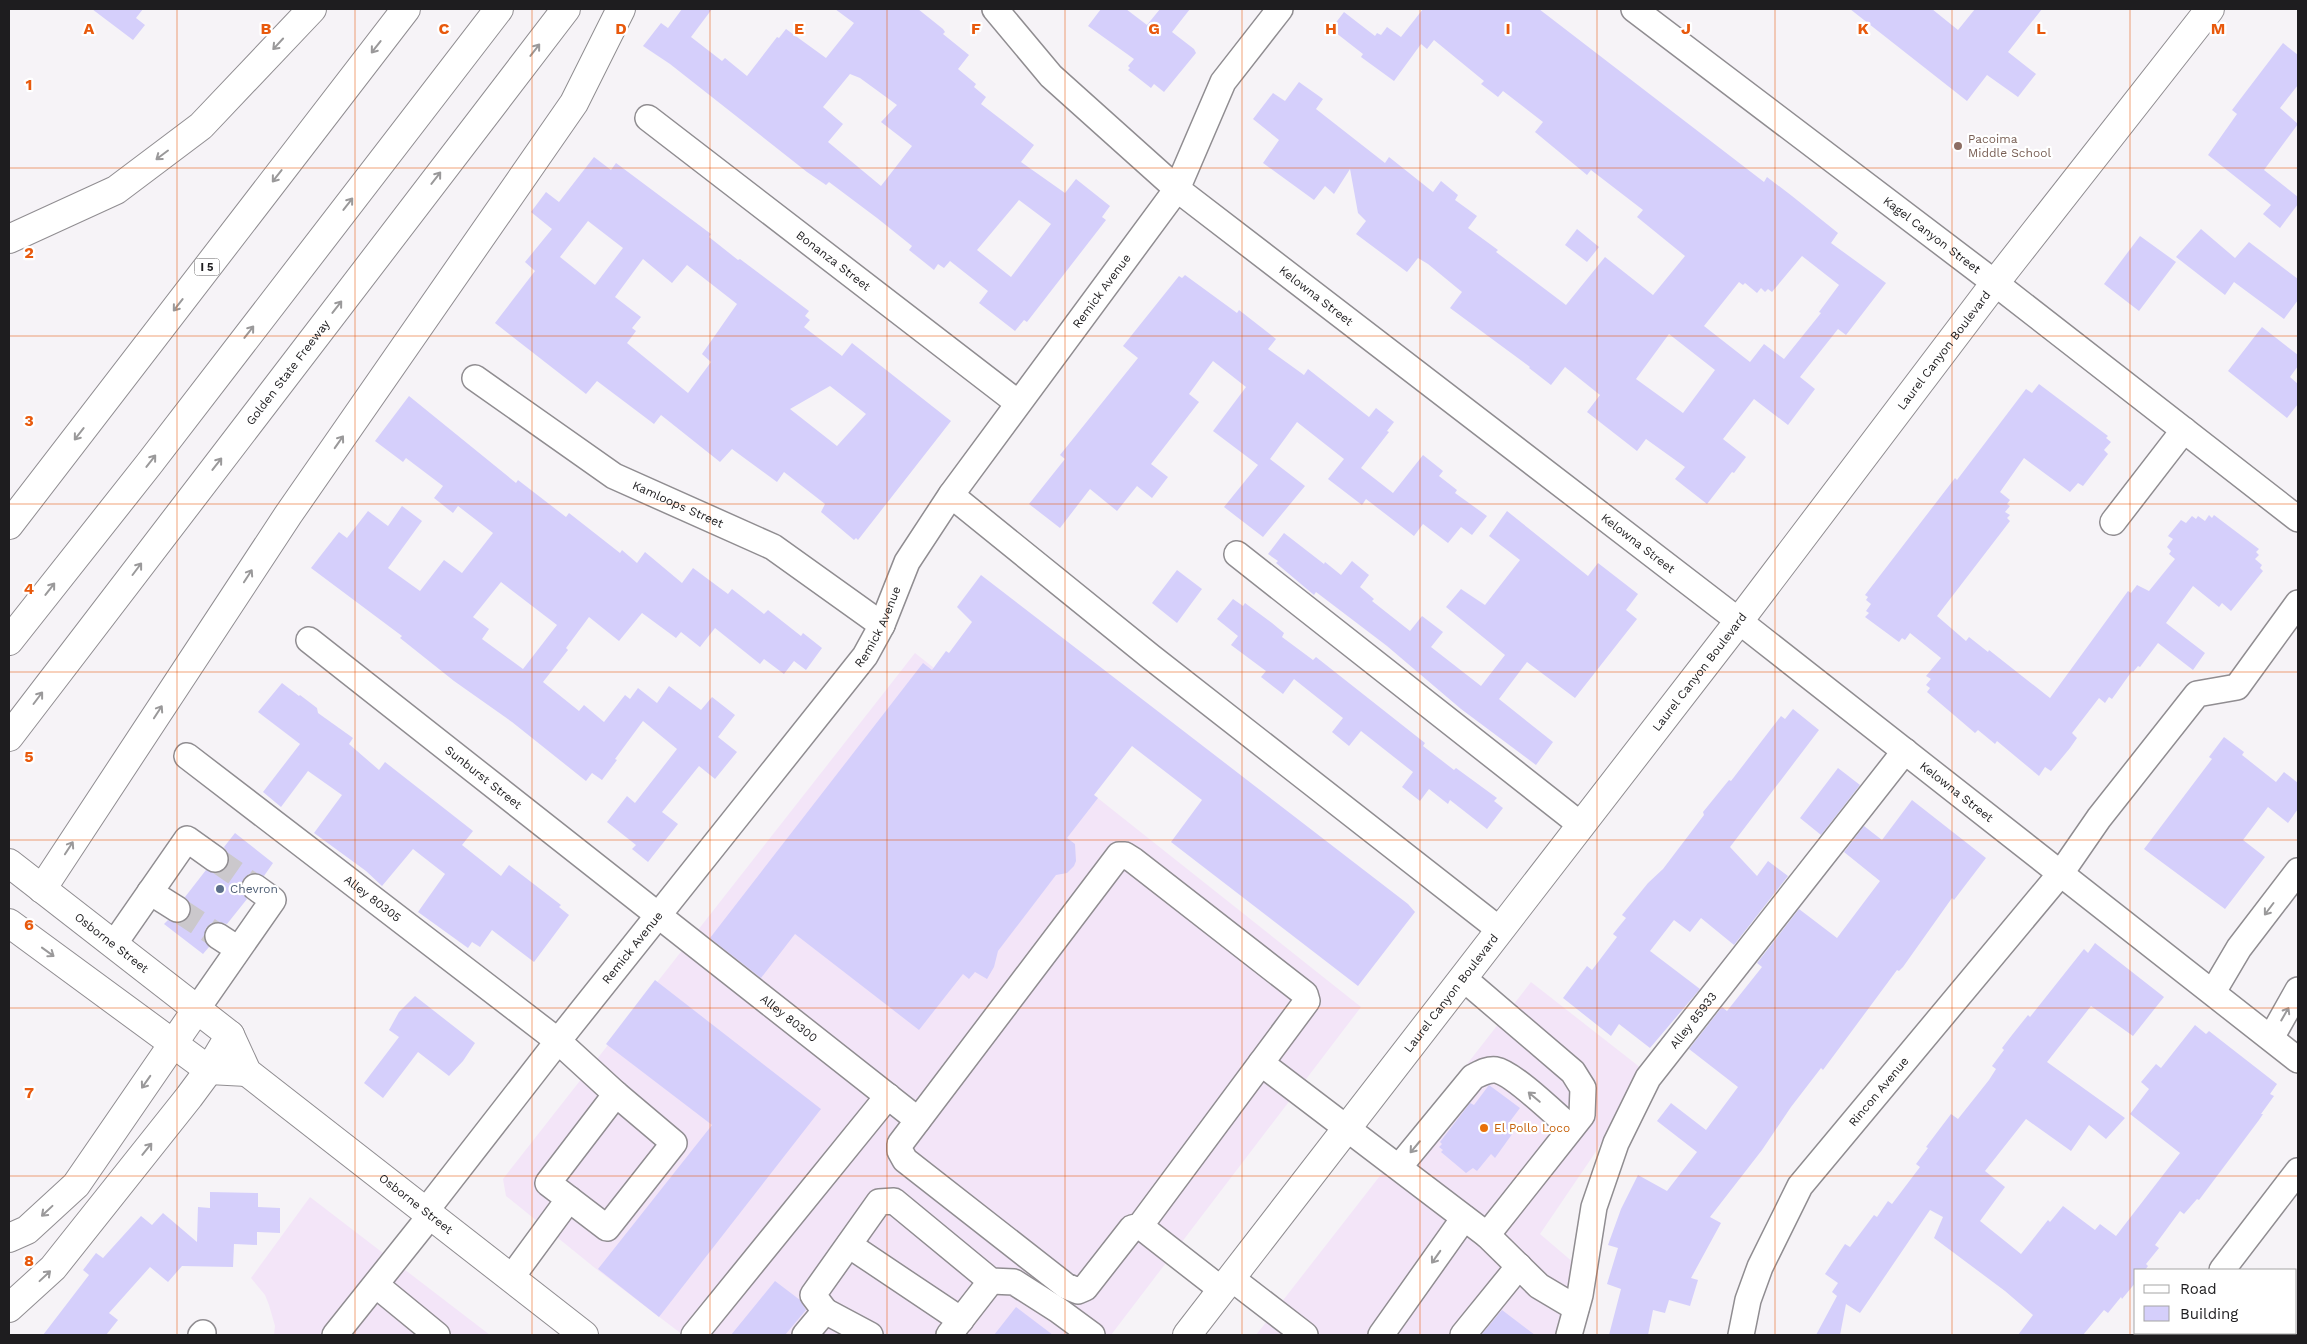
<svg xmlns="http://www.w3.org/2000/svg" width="2307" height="1344" font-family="'Work Sans',sans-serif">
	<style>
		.commercial { fill: #f3e5f8 }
		.building { fill: #d5cffb; fill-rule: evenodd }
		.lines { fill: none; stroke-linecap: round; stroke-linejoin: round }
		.minor-tunnel { stroke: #cbc8cc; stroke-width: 25; stroke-dasharray: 25 12; stroke-linecap: butt }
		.minor-casing { stroke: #908d91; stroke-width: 28 }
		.major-casing { stroke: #908d91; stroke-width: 30 }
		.highway-casing { stroke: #908d91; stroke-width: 30 }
		.minor { stroke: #fff; stroke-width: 25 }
		.major { stroke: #fff; stroke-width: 28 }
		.highway { stroke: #fff; stroke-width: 28 }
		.oneway { stroke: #9a999a }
		.grid { fill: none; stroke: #e8590c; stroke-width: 1; stroke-opacity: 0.55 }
		.education-dot { fill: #8d6e63; stroke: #fff; stroke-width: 2 }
		.service-dot { fill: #5c6f8a; stroke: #fff; stroke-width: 2 }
		.food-dot { fill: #e8710a; stroke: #fff; stroke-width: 2 }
		.labels { text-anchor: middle; stroke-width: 4.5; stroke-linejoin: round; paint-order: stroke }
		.shield { fill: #fff; stroke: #626162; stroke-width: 1 }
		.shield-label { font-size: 11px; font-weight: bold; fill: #1e1d1f }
		.education-label { font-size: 12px; fill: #785e54; stroke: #fff; text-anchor: start }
		.street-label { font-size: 12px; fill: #1e1d1f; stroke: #fff }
		.service-label { font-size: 12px; fill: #4e5e75; stroke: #fff; text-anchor: start }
		.food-label { font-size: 12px; fill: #c56008; stroke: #fff; text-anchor: start }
		.grid-label { font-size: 16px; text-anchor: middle; font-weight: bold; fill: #e8590c; stroke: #fff; stroke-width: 4.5; stroke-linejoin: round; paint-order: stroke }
	</style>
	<rect width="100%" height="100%" fill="#f6f3f7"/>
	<path class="commercial" d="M915,653L1361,1007L1111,1335H683L595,1268L506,1196L503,1179Z
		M1531,982L1641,1068L1597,1150L1540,1234L1574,1263L1560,1335H1256Z
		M310,1197L490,1335H274L275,1326L269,1305L265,1295L251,1278Z"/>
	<path class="building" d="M92,9H143L136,18L145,25L133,40Z
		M682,9H712L691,37L722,61L725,58L747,76L777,37L779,38L786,29L826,58L854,23L835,9H918L943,29L945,32L943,34L969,55L958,69L976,84L974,87L986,97L981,104L1034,145L1021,162L1065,193L1076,179L1110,206L1102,217L1106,220L1027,322L1024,320L1015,331L979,303L988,291L950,261L944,268L938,264L934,270L909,250L912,246L877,218L829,182L826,185L807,172L670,64L643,46L661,23L668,28ZM850,74L860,78L897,105L881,122L912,146L881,186L828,142L843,124L823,107ZM1019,200L1051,224L1011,277L977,250Z
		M1101,9H1126L1147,25L1160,9H1190L1172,32L1194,49L1196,53L1164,92L1154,84L1151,88L1128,70L1130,68L1128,66L1134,59L1088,26Z
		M1423,9H1539L1764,182L1767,177L1792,196L1838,233L1831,243L1886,283L1846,335L1838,329L1800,377L1815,389L1788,425L1754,399L1723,439L1746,457L1734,473L1732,472L1707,504L1675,479L1685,467L1646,439L1637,451L1587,412L1600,395L1565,367L1551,385L1529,368L1530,367L1450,308L1462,292L1428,264L1418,258L1407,272L1356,234L1366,221L1358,213L1350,169L1334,194L1325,186L1314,200L1263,163L1279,140L1253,119L1273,93L1285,101L1299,82L1323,99L1316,109L1385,163L1389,157L1433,192L1441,181L1458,195L1455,200L1477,216L1468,228L1498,250L1496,252L1566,305L1605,257L1653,295L1685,256L1637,217L1643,210L1591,170L1587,175L1535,132L1543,122L1503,91L1498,97L1481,84L1484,81L1434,40L1427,49L1421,44L1394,81L1361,57L1363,54L1331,29L1344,12L1375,36L1377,33L1381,35L1387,27L1401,37ZM1802,256L1839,285L1819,312L1821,313L1784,359L1764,344L1750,362L1704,326L1739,282L1743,285L1745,283L1757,293L1761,288L1765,292L1768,289L1772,292ZM1669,334L1715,370L1683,413L1636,379Z
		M1850,9H1932L1958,30L1975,9H2042L2008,52L2036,74L2018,97L1987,75L1967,101Z
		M2283,43L2298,55V85L2280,108L2298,124L2264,170L2298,197V204L2280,228L2263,214L2271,205L2208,155L2237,114L2232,110Z
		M594,157L611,170L616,163L711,234L709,237L738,260L740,259L809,311L805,316L810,320L804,327L842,356L852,343L951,421L858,540L856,538L854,540L821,512L825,504L784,472L777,482L732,449L720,462L661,415L654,424L597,381L586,394L495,323L535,271L525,262L552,229L531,212L546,192L559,202ZM588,221L623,248L595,285L560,257ZM643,259L672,283L687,265L737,304L702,354L711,362L688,393L627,343L636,331L632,328L641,317L615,297ZM830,386L866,414L837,446L790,409Z
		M1577,229L1599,247L1587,262L1565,245Z
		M2201,229L2235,258L2249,242L2298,279V300L2284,319L2234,282L2225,295L2176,257Z
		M2140,236L2176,262L2139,311L2104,284Z
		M1185,275L1237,313L1239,310L1276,339L1268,349L1304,375L1308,369L1369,417L1376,408L1394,422L1387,431L1389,432L1361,468L1393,493L1423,455L1443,471L1439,476L1457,490L1455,493L1487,516L1472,535L1461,527L1448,543L1423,524L1414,536L1366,499L1362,505L1328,479L1344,459L1297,422L1270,459L1305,486L1263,537L1224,507L1258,465L1213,431L1246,387L1213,361L1189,394L1199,402L1151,464L1168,477L1152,498L1137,486L1117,511L1090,489L1060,528L1029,504L1065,459L1060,455L1138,358L1123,346L1179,276L1182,278Z
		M2262,327L2298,355V366L2290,377L2298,384V404L2287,418L2228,371Z
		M2039,384L2108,436L2106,438L2111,442L2104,450L2108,454L2083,486L2078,483L2070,492L2024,458L2000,492L2010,500L2007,504L2010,506L2005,512L2010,515L2007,518L2010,521L1937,616L1966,641L1969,637L1988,652L1989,650L2050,698L2128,591L2131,593L2137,585L2149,591L2175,559L2169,554L2171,551L2167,547L2173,539L2168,536L2181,520L2186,523L2192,516L2196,519L2198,516L2205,521L2209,515L2212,518L2214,515L2259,549L2256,552L2259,555L2255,559L2262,565L2260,568L2263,571L2231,611L2222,603L2219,607L2193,586L2166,623L2205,653L2193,670L2158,643L2140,667L2138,666L2133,672L2132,671L2112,699L2109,697L2105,703L2099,698L2072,733L2077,738L2070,748L2051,771L2045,767L2039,776L1997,741L1995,744L1978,730L1975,733L1927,692L1930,688L1926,685L1931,679L1926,676L1941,658L1910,633L1905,640L1902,638L1899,642L1865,617L1869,613L1866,611L1871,604L1866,600L1868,597L1865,595L1955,478L1957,480L2026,389L2032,393Z
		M409,396L516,483L518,480L566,517L569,513L620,553L622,550L637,563L645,552L682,583L693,568L728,594L732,589L764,614L768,610L801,636L803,633L822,648L806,670L794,661L784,674L764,659L760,664L715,628L700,647L681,632L676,638L642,613L619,641L589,617L566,648L568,650L543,682L579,711L584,705L604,722L625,695L630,699L638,688L657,703L669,686L701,710L712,697L735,715L718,737L737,752L715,779L699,766L662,812L678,824L648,862L632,849L636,845L607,822L627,796L635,803L677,749L643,721L615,759L617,760L602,780L592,773L586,781L512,722L454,681L400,638L402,636L311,568L339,532L347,538L368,511L388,526L402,506L422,521L388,568L420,591L444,560L462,573L493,533L458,506L453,513L434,498L443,486L406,458L403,462L375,441ZM501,582L557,625L523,669L482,639L489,629L473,617Z
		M1507,511L1588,576L1598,563L1638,594L1626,610L1637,619L1575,698L1527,662L1499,699L1553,742L1536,765L1461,709L1387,646L1316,592L1314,595L1276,563L1278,561L1268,554L1284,533L1324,564L1325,562L1341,575L1352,561L1369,575L1360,587L1374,599L1372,601L1410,631L1422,616L1443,632L1431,647L1481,686L1505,655L1446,607L1461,589L1485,605L1520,560L1489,536Z
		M1177,570L1202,589L1177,623L1152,603Z
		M981,575L1408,904L1415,912L1358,986L1171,842L1202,800L1132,746L1094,795L1098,798L1067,838L1075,844L1076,861L1074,866L1067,873L1056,875L998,951L994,967L987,979L975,972L969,979L963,974L919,1030L795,934L761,978L710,938L923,663L932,670L946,651L949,653L972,622L957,607Z
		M1233,599L1243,606L1245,603L1272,623L1284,633L1282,637L1313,660L1316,657L1425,743L1423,746L1454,770L1456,768L1497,798L1494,801L1503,808L1487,829L1450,800L1448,804L1429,789L1420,801L1402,787L1413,772L1361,731L1349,746L1332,732L1343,718L1294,679L1283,694L1261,677L1266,671L1231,645L1238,636L1217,619Z
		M282,683L299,696L300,695L317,708L318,713L353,738L349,744L379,770L385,762L473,831L462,845L501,876L509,865L561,905L559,907L569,915L534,962L492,930L480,947L472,942L468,948L418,912L445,874L413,849L382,886L366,871L314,833L342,795L308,771L281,807L263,792L300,744L258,712Z
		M1793,709L1819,730L1730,847L1757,876L1768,861L1788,876L1734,945L1701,918L1690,932L1674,920L1650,951L1700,989L1650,1048L1619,1024L1611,1036L1563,998L1587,966L1592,970L1617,937L1613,934L1626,918L1622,915L1648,883L1663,869L1704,815L1703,812L1729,780L1731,781L1781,716L1785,719Z
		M2224,737L2244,752L2242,755L2276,782L2284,772L2298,783V809L2288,823L2268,807L2243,840L2265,857L2225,909L2144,849L2212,759L2209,757Z
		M1838,768L1860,785L1821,835L1800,818Z
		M1912,800L1986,858L1954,900L1952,898L1903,967L1899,971L1897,970L1823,1070L1821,1068L1791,1107L1762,1150L1710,1217L1721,1223L1691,1278L1698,1280L1690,1306L1669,1300L1665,1313L1653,1310L1648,1335H1609L1621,1289L1607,1284L1618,1248L1608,1245L1621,1209L1638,1175L1667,1191L1697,1152L1657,1121L1671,1103L1706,1130L1738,1087L1689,1049L1722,1007L1727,1011L1762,967L1757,963L1799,909L1837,938L1880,881L1844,852L1864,826L1882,840Z
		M235,833L273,863L264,876L256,873L249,874L244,878L241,886L242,893L247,899L227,924L218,922L211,923L206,928L204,936L209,947L203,954L164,924L168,920L177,923L183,922L189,917L191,909L190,903L185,897L206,870L214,873L220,872L226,868L229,860L228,853L224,847Z
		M2095,943L2164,997L2133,1036L2091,1006L2047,1062L2125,1118L2106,1139L2089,1125L2071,1151L2026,1119L1985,1171L2005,1187L1980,1221L2021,1254L2048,1220L2050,1222L2063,1206L2095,1230L2100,1224L2116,1236L2180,1153L2130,1114L2149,1089L2141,1082L2156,1064L2161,1068L2195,1025L2206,1034L2209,1031L2277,1084L2270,1094L2274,1096L2261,1114H2263L2259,1120L2199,1200L2197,1199L2184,1214L2180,1211L2155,1245L2159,1248L2146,1264L2148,1266L2145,1270H2136V1282L2122,1299L2121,1297L2108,1313L2104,1310L2083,1335H2018L2033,1315L2005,1291L1934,1238L1943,1217L1930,1210L1860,1313L1846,1304L1840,1335H1816L1837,1296L1832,1292L1838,1283L1825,1274L1845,1244L1850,1247L1874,1215L1877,1217L1888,1201L1892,1204L1920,1167L1916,1164L1928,1148L1926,1147L1951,1114L1958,1119L1989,1080L1996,1069L1992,1066L2004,1050L2002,1048L2012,1035L2028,1015L2030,1017L2084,949L2088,953Z
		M655,980L821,1109L659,1317L598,1269L712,1125L606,1044Z
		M415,996L475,1043L463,1061L449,1076L418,1052L383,1098L364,1083L399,1037L389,1030L399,1012Z
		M1489,1085L1520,1108L1508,1124L1515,1130L1495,1158L1491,1154L1477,1171L1473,1168L1466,1173L1441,1152L1443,1150L1439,1147L1442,1144L1440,1142L1470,1103L1474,1105Z
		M210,1192L258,1193V1207L280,1208V1233L257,1232V1245L234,1244L233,1267L182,1266L168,1282L150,1267L109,1313L118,1320L106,1335H43L89,1275L83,1270L96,1253L103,1258L141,1216L152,1225L163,1213L197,1242L198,1207L210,1208Z
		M775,1281L800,1300L806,1310L785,1335H731Z
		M1016,1307L1053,1335H994Z
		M1502,1310L1535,1335H1481Z"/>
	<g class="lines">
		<path class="minor-tunnel" d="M215,859L255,887
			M177,909L218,936"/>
		<g class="minor-casing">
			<g id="minor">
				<path id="s1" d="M995,9L1051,76L1177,189L1739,621L2298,1060"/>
				<path id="s2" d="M1634,9L1995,283L2298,519"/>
				<path id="s3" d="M648,118L1018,403"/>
				<path id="s4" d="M475,378L614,476L773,547L882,625"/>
				<path d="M951,495L1151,657L1500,930"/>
				<path d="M2113,522L2184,430"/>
				<path d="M1237,554L1581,825"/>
				<path id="s5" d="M309,640L918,1120"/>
				<path id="s6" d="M187,756L558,1041L616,1094L548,1183L569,1199L511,1278"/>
				<path d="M150,892L177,909"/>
				<path d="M218,936L238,949"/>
				<path d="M114,944L187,839L215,859"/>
				<path d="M2213,992L2239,948L2298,871"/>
				<path d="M197,1009L273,900L255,887"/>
				<path d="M2271,1038L2298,990"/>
				<path d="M1261,1063L1487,1235L1582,1115L1583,1088L1573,1072L1463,978"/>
				<path d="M1399,1167L1473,1077C1481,1073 1487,1069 1496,1070C1513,1073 1556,1115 1571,1128"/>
				<path d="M569,1199L607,1228L674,1143L616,1094"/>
				<path id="s7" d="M425,1212L558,1041L865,656L882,625L907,562L951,495L1177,189L1223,82L1280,9"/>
				<path d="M1140,1226L1307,1001L1305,994L1133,860L1125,855H1119L900,1144V1151L905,1160L1066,1286L1078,1291L1085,1288L1132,1228L1140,1226L1222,1290"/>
				<path d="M1487,1235L1539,1286L1576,1308"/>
				<path d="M849,1245L961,1320"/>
				<path d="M2222,1270L2298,1171"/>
				<path d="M1231,1278L1305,1335"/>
				<path d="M376,1285L437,1335"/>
				<path d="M825,1311L870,1335"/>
				<path d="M201,1335L203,1333"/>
				<path d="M335,1335L430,1216"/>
				<path d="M694,1335L888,1096"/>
				<path d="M805,1335L825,1311L813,1295L879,1202L894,1201L991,1281L1014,1282L1058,1310L1092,1335"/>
				<path d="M949,1335L991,1281"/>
				<path d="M1381,1335L1464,1218"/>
				<path d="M1463,1335L1519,1266"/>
				<path id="s8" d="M1569,1335L1580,1295L1594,1207L1616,1143L1648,1078L1905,751"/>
				<path id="s9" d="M1741,1335L1748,1300L1760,1267L1800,1186L2061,873L2099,818L2197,694L2237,687L2298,603"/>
				<path d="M2171,1335L2173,1333"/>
			</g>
		</g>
		<g class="major-casing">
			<g id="major">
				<path id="s10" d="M9,863L230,1035L247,1072L584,1335"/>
				<path d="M9,923L209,1070L247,1072"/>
				<path id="s11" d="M1187,1335L1739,621L1995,283L2210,9"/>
			</g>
		</g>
		<g class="highway-casing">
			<g id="highway">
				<path d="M9,239L116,190L201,126L312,9"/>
				<path d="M9,525L406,9"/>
				<path d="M9,641L149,464L499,9"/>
				<path id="s12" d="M9,737L566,9"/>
				<path d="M42,889L288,515L574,103L621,9"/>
				<path d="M9,1238L27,1230L76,1185L197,1009"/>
				<path d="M9,1308L53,1268L189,1097L209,1070L230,1035"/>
			</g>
		</g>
		<use href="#minor" class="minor"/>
		<use href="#major" class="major"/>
		<use href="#highway" class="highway"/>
	</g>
	<defs><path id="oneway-shaft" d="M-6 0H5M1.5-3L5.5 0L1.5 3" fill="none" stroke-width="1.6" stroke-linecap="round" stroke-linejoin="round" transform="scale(1.25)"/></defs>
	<g class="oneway">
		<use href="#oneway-shaft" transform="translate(278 44) rotate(133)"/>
		<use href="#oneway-shaft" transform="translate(376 47) rotate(128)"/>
		<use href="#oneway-shaft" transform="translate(535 50) rotate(-52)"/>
		<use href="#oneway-shaft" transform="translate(162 155) rotate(143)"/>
		<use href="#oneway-shaft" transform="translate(277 176) rotate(128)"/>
		<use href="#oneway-shaft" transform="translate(436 178) rotate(-52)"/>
		<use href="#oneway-shaft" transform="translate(348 204) rotate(-52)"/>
		<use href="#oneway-shaft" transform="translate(178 305) rotate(128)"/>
		<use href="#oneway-shaft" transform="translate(337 307) rotate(-52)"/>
		<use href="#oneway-shaft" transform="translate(249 332) rotate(-52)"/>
		<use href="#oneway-shaft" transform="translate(79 434) rotate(128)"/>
		<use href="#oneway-shaft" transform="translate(339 442) rotate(-55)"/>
		<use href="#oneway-shaft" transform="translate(151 461) rotate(-52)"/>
		<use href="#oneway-shaft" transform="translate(217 464) rotate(-52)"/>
		<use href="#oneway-shaft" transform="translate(137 569) rotate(-53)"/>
		<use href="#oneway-shaft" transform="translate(248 576) rotate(-57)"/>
		<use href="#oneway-shaft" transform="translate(50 589) rotate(-52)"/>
		<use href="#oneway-shaft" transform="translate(38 698) rotate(-53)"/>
		<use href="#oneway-shaft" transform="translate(158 712) rotate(-57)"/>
		<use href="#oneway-shaft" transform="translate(69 848) rotate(-57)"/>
		<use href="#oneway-shaft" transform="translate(2269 909) rotate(127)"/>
		<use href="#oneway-shaft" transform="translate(48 952) rotate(36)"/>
		<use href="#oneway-shaft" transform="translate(2285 1014) rotate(-60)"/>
		<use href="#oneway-shaft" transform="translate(146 1082) rotate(125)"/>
		<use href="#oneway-shaft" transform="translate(1534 1097) rotate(-140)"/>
		<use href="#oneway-shaft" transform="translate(1415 1147) rotate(130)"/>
		<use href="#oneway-shaft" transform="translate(147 1149) rotate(-51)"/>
		<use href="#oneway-shaft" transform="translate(47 1211) rotate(137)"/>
		<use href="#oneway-shaft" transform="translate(1436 1257) rotate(125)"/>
		<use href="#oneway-shaft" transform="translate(45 1276) rotate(-43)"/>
	</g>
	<path class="grid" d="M177,9V1335M355,9V1335M532,9V1335M710,9V1335M887,9V1335M1065,9V1335M1242,9V1335M1420,9V1335M1597,9V1335M1775,9V1335M1952,9V1335M2130,9V1335M9,168H2298M9,336H2298M9,504H2298M9,672H2298M9,840H2298M9,1008H2298M9,1176H2298"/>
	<circle class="education-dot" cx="1958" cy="146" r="5"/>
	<circle class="service-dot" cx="220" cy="889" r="5"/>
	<circle class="food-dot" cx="1484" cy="1128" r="5"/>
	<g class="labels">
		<rect class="shield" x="194.5" y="258.5" width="25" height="17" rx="4"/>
		<g class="shield-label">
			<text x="207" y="271">I 5</text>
		</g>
		<g class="education-label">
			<text x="1968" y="143">Pacoima<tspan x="1968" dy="14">Middle School</tspan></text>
		</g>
		<g class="street-label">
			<text dy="4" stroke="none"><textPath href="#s2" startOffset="374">Kagel Canyon Street</textPath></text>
			<text dy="4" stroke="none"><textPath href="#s3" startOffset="234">Bonanza Street</textPath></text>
			<text dy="4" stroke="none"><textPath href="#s7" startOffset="1146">Remick Avenue</textPath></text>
			<text dy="4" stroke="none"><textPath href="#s1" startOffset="432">Kelowna Street</textPath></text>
			<text dy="4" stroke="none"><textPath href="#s11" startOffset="1242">Laurel Canyon Boulevard</textPath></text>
			<text dy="4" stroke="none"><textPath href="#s12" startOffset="459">Golden State Freeway</textPath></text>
			<text dy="4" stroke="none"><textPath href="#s4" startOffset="240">Kamloops Street</textPath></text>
			<text dy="4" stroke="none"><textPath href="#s1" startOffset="838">Kelowna Street</textPath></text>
			<text dy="4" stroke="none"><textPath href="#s7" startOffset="741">Remick Avenue</textPath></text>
			<text dy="4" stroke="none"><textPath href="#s11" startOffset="838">Laurel Canyon Boulevard</textPath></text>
			<text dy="4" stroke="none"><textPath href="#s5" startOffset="222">Sunburst Street</textPath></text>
			<text dy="4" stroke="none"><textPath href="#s1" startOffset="1242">Kelowna Street</textPath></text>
			<text dy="4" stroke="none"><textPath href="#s6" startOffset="234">Alley 80305</textPath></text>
			<text dy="4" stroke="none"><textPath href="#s10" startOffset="130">Osborne Street</textPath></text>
			<text dy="4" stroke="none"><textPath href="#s7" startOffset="336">Remick Avenue</textPath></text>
			<text dy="4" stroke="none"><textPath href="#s11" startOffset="432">Laurel Canyon Boulevard</textPath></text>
			<text dy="4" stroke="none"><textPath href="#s5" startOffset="611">Alley 80300</textPath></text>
			<text dy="4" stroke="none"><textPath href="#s8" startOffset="344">Alley 85933</textPath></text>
			<text dy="4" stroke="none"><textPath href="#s9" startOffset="284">Rincon Avenue</textPath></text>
			<text dy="4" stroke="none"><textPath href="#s10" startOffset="535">Osborne Street</textPath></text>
		</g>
		<g class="service-label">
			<text x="230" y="893">Chevron</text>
		</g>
		<g class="food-label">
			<text x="1494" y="1132">El Pollo Loco</text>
		</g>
	</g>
	<g class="grid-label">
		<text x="89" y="34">A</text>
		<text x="266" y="34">B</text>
		<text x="444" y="34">C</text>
		<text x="621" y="34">D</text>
		<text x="799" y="34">E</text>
		<text x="976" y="34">F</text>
		<text x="1154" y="34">G</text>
		<text x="1331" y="34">H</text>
		<text x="1508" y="34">I</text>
		<text x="1686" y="34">J</text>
		<text x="1863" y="34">K</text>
		<text x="2041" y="34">L</text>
		<text x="2218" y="34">M</text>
		<text x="29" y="90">1</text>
		<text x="29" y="258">2</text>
		<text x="29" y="426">3</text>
		<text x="29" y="594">4</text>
		<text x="29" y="762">5</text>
		<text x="29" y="930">6</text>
		<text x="29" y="1098">7</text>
		<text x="29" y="1266">8</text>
	</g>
	<rect width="2307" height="1344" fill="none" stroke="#1e1d1f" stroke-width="20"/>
	<rect x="2134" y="1269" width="162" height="65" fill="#ffffff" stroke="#a5a5a5"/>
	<rect x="2144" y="1285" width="25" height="8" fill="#ffffff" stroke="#a5a5a5"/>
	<text x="2180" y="1294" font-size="15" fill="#1e1d1f">Road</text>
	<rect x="2144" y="1306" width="25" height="15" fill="#d5cffb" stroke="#a5a5a5"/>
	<text x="2180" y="1319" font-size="15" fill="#1e1d1f">Building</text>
</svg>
